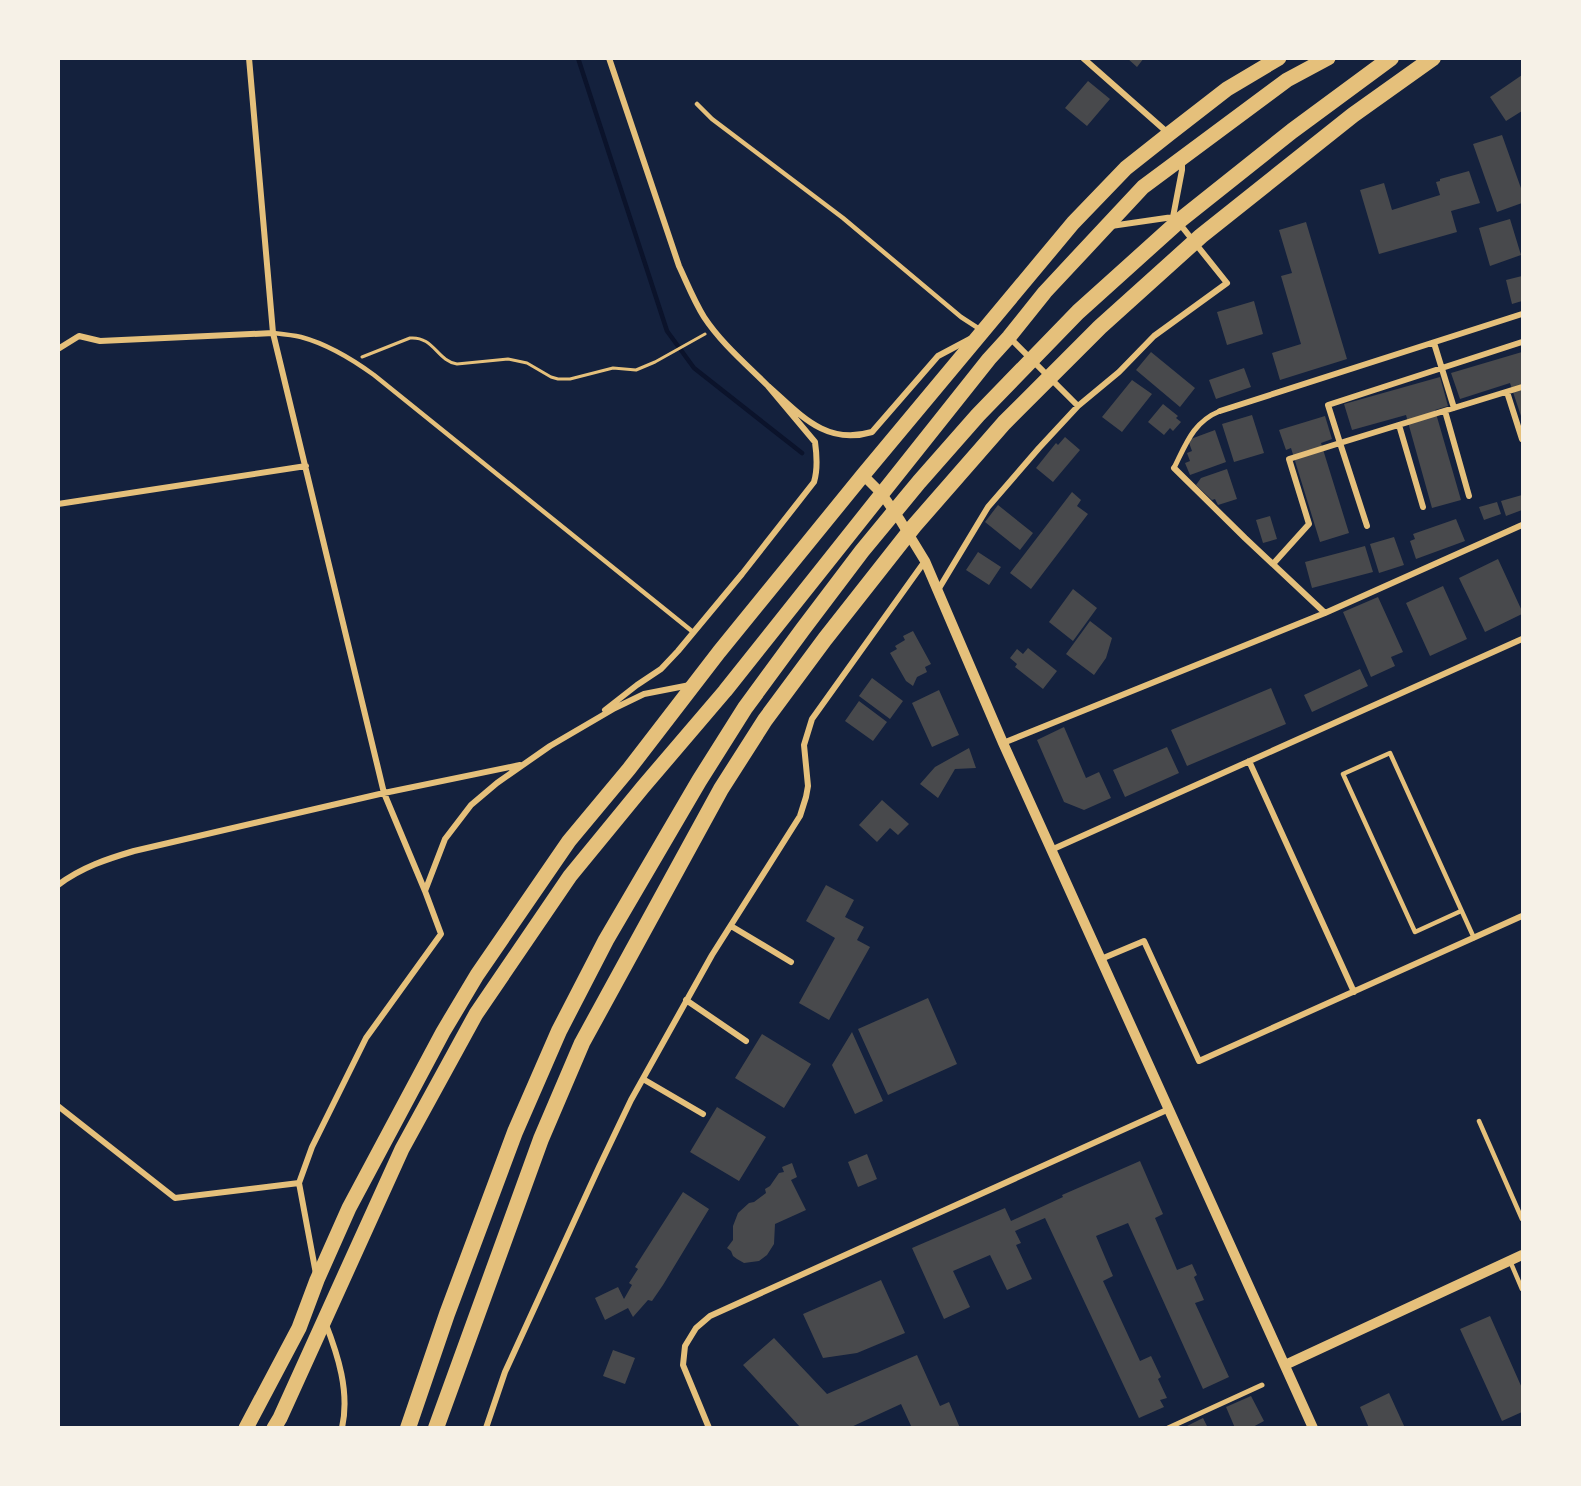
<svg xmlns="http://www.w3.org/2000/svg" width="1581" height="1486" font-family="'Libre Baskerville',serif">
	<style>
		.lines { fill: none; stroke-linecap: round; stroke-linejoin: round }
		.stream { stroke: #0b132b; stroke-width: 4.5 }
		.building { fill: #48494c }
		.path { stroke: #e5c07b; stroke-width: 3 }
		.service { stroke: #e5c07b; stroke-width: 4.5 }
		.pedestrian { stroke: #e5c07b; stroke-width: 5 }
		.minor { stroke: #e5c07b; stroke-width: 6 }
		.tertiary { stroke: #e5c07b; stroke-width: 10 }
		.primary { stroke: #e5c07b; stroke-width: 15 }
		.motorway { stroke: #e5c07b; stroke-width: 16 }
	</style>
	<rect width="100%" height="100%" fill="#14213d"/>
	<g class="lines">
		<path class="stream" d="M578,58L667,331L694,368L802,453"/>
	</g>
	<path class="building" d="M1127,58H1144L1137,67Z
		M1522,75V111L1506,121L1490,97Z
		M1088,81L1110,99L1087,126L1065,108Z
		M1502,135L1522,191V203L1497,212L1473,144Z
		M1469,171L1480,203L1451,211L1457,232L1379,254L1360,190L1384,183L1392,210L1440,195L1436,182L1440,181V179Z
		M1510,219L1521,255L1490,266L1479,228Z
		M1306,222L1347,359L1280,380L1272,353L1301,344L1281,276L1292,273L1279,230Z
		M1522,276V301L1512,304L1506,280Z
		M1254,301L1263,334L1227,345L1217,312Z
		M1151,352L1195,388L1180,407L1136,370Z
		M1522,352V419L1510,383L1460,399L1451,373Z
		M1244,368L1251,387L1216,399L1209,380Z
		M1440,377L1448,406L1435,410L1461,500L1432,508L1406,415L1352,430L1344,404Z
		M1132,380L1152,394L1122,432L1102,417Z
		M1163,404L1178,416L1176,418L1181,422L1173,431L1170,428L1164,435L1148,422Z
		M1252,415L1264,453L1234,462L1222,424Z
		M1325,416L1332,439L1321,443L1349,533L1320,542L1291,448L1286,450L1279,430Z
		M1215,430L1226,462L1190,475L1185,463L1190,461L1187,453L1192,451L1188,440Z
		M1065,437L1080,450L1053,482L1036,468L1056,443L1058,445Z
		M1227,469L1237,499L1218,505L1215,499L1212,500L1196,485L1201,478Z
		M1072,492L1081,500L1077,506L1088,514L1031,589L1010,573Z
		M1522,495V510L1506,516L1501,501Z
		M1497,502L1501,514L1484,520L1479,507Z
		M998,505L1033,533L1020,550L985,522Z
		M1270,516L1277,539L1263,543L1256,520Z
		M1456,519L1465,541L1416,559L1410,541L1415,539L1413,534Z
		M1394,537L1404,565L1379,573L1370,544Z
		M1365,546L1373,572L1312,588L1305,562Z
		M978,552L1001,567L989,585L966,570Z
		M1498,559L1522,611V614L1485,632L1459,578Z
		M1443,586L1467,639L1430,656L1406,603Z
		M1073,589L1097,608L1073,641L1049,622Z
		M1378,597L1403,652L1391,657L1395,666L1371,677L1343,612Z
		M1090,621L1112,638L1106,658L1094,675L1066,654Z
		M913,631L931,664L925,667L927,672L917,677L913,686L906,681L890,653L897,649L895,646L905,640L903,636Z
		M1028,648L1057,671L1043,689L1015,667L1017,664L1010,658L1017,649L1023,654Z
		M1360,669L1368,686L1312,712L1304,695Z
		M872,678L903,701L890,719L859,696Z
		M1271,688L1286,724L1187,766L1171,730Z
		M939,690L959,735L932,747L912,703Z
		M859,701L887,722L873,741L845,721Z
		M1064,727L1086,778L1099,772L1111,798L1084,810L1064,802L1037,740Z
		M1167,747L1179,773L1125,797L1113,770Z
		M969,748L976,768L955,769L938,798L920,784L935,767Z
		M882,800L909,824L898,835L890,828L877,842L859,825Z
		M826,885L854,900L845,917L864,927L857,940L870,947L829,1020L799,1003L835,938L806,921Z
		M928,998L957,1064L888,1095L858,1029Z
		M852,1032L883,1101L855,1114L832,1065Z
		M762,1034L811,1064L784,1108L735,1078Z
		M717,1107L766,1137L739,1181L690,1152Z
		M867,1154L877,1179L858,1187L848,1162Z
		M1140,1161L1163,1214L1155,1218L1177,1270L1192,1264L1197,1275L1194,1277L1204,1300L1195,1303L1229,1377L1203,1389L1128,1223L1096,1236L1113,1276L1103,1281L1140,1361L1151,1356L1161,1377L1158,1379L1167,1398L1160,1400L1164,1407L1139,1418L1045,1218L1015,1231L1021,1243L1016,1245L1032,1279L1007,1290L990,1255L953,1271L970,1307L944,1319L912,1248L1005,1208L1011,1221L1063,1197L1062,1195Z
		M792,1163L797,1177L791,1180L806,1210L775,1224L774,1244L767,1255L759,1261L744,1263L737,1259L733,1256L731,1251L727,1248L733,1240V1226L738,1213L749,1203L754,1202L766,1193L765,1189L770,1186L779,1173L784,1172L782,1167Z
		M683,1192L709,1209L663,1285L652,1301L648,1300L633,1317L628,1308L605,1320L595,1298L618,1287L624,1299L632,1285L629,1283L638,1269L635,1267Z
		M881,1280L905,1333L857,1353L823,1358L803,1314Z
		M1490,1316L1522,1388V1412L1502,1421L1460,1329Z
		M774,1338L827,1394L917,1355L940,1406L949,1402L960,1428H912L901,1404L849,1428H801L743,1365Z
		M613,1350L635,1358L625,1384L603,1376Z
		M1389,1393L1405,1428H1369L1360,1407Z
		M1251,1396L1264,1421L1251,1428H1235L1226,1407Z
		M1203,1418L1208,1428H1183Z"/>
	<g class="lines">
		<path class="path" d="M362,357L410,338C434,336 437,361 457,364L508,359L527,363L551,377L558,379H570L613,368L636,370L655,362L705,334"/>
		<path class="service" d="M697,104L712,119L843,218L961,317L981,330
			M273,333C282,334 292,335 301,337C327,344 352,359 374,375L693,632
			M1461,911L1415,932L1343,774L1390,753L1474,938
			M1479,1121L1522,1219
			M1510,1261L1522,1289"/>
		<path class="pedestrian" d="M1174,468C1186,444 1193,422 1220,411
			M1168,1428L1262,1385"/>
		<path class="minor" d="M249,58L273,333L384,793L425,891
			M609,58L679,266C687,283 694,301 704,317C721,343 746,364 768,386
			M1083,58L1168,133
			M1173,217L1182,170V161
			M1111,226L1173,217
			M1009,337L1078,406
			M1522,342L1328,405L1340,443L1522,387
			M1434,343L1454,408
			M58,349L79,336L100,341L273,333
			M1507,392L1522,439
			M1220,411L1522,314
			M1445,411L1469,496
			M1399,425L1423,507
			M1174,468L1245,538L1325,613L1522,525
			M58,504L306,466
			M1273,564L1309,524L1289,459L1340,443L1367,526
			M938,590L988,507L1039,448L1078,406L1119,372L1154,336L1227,283L1179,223
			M605,710L637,685L661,669L678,651L742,574L814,482C818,469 817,456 815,442L768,386C800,414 825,446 872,432L938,356L970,339
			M1003,743L1325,613
			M1249,761L1354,992
			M1051,850L1522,639
			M58,885C82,867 107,859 134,851L384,793L520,765
			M731,926L791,962
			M1101,959L1144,941L1199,1061L1522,916
			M686,1000L746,1041
			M643,1079L703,1114
			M58,1106L175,1198L299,1183
			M316,1274L299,1183L312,1147L366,1038L441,934L425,891L445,839L471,805L497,783L550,746L615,708L644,694L690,685
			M325,1322C338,1355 350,1392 342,1428
			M486,1428L505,1372L599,1167L631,1100L712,955L800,816L806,797L808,786L804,745L812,719L925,561
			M709,1428L683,1365L685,1346L696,1328L710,1316L1169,1109"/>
		<path class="tertiary" d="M863,475L882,494L900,520L925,561L1003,743L1313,1428
			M1285,1365L1522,1255"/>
		<path class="primary" d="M246,1428L299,1328L317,1280L349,1208L443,1032L477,975L569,841L629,769L719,652L863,475L1073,223L1126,168L1169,134L1227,89L1279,58
			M274,1428L280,1418L402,1149L476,1014L570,876L643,787L725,691L989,359L1009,337L1045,292L1143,187L1287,80L1328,58"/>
		<path class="motorway" d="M408,1428L447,1314L515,1132L559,1031L606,940L699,781L745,708L803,629L862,551L919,482L978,415L1078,312L1179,221L1292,131L1391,58
			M436,1428L541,1139L582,1043L721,789L765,720L825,639L914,526L1004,423L1100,327L1201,236L1353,115L1433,58"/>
	</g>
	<rect width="1581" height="1486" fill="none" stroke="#f6f1e7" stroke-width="120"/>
</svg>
